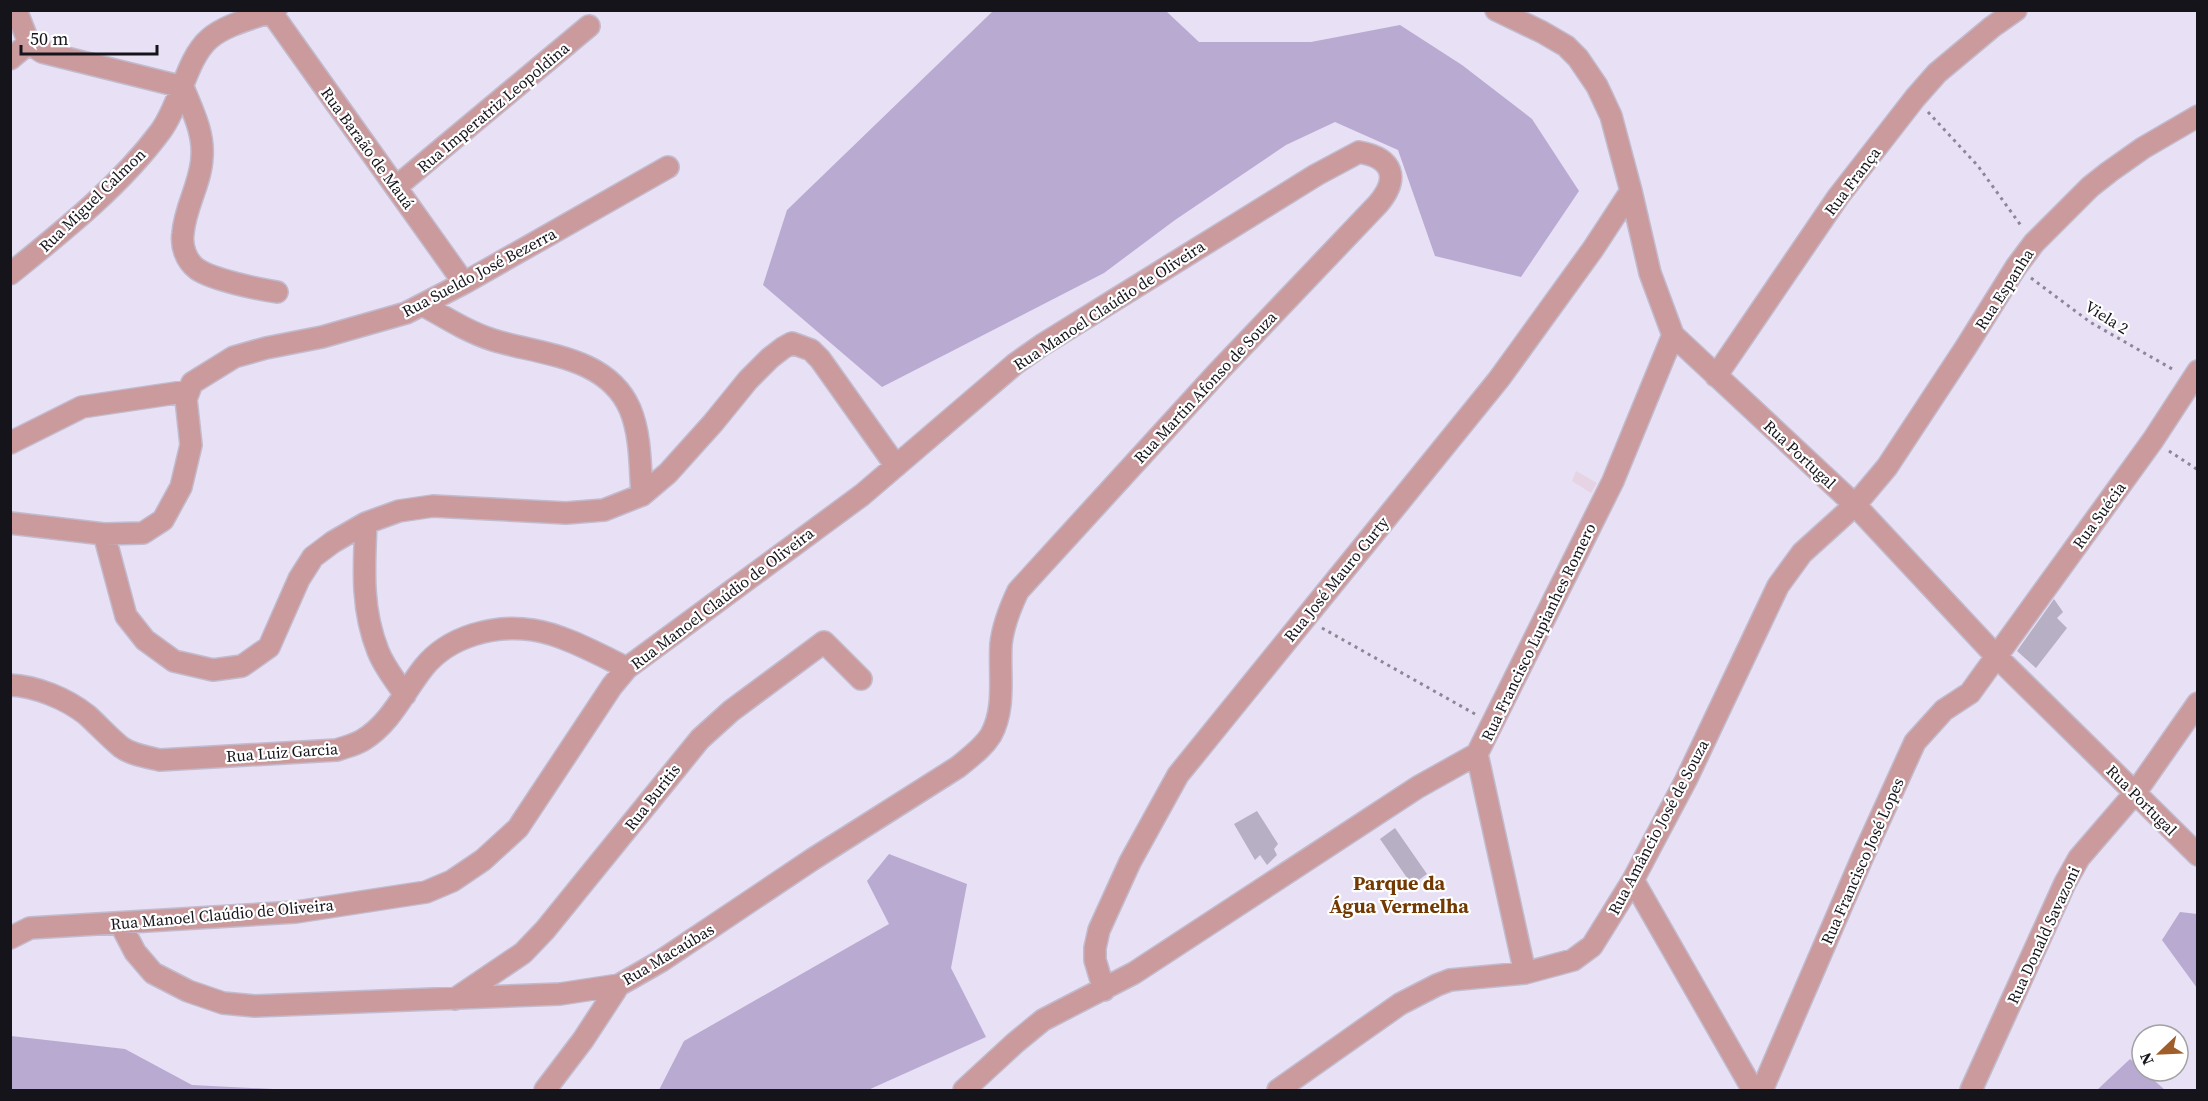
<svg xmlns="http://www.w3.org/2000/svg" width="2208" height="1101" font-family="'Source Serif 4',serif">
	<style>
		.education { fill: #e6d4e4 }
		.green { fill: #b9aad1 }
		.building { fill: #b7afc3 }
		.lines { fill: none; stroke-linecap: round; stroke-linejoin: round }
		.minor-casing { stroke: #c2bbce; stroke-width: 24 }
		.path { stroke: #8c8796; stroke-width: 3; stroke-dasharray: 3 4.5; stroke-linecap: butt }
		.minor { stroke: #cb9a9d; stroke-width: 21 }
		.labels { text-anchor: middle; stroke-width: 4.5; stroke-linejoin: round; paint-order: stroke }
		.street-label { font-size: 16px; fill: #16141b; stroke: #fff }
		.quarter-label { font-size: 20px; font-weight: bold; fill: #723902; stroke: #fff }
	</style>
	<rect width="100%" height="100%" fill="#e8e0f5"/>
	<path class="education" d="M1576,471L1597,483L1591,493L1572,481Z"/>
	<path class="green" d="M993,11H1166L1199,42H1311L1400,25L1462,65L1532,119L1579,191L1521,277L1435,256L1398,150L1335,122L1286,145L1175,220L1104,273L882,387L763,285L787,210Z
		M889,854L967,884L951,968L986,1037L868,1090H659L684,1041L889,924L867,881Z
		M2180,912L2197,914V988L2162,940Z
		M11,1036L125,1049L192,1085L293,1090H11Z
		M2130,1059L2165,1090H2097Z"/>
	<path class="building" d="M2054,599L2063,612L2057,618L2067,628L2036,668L2017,651Z
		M1257,811L1278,844L1274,849L1277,855L1267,865L1260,855L1255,860L1234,824Z
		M1395,828L1427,874L1412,885L1380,839Z"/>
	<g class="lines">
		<g class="minor-casing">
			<path id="minor" d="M16,10L29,43L42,52L183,87
				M1496,10L1542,32L1566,46L1578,58L1597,86L1611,116L1631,191L1650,273L1673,335L1855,505L1996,656L2198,855
				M271,12L464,283
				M10,59L29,43
				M183,87C192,110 204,132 202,157C201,183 185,207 183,233C181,246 186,261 197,269C213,280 258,289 277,292
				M396,187L589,26
				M10,274C63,231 119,187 160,132C180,106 186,59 209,39C226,24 255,18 276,10
				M423,305C446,318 468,332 493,340C542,355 607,356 630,409C641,435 640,467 642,495
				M1716,376L1838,197L1915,98L1937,73L1992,27L2016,10
				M10,443L82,407L189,391
				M10,523L104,534L143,533L163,520L181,487L191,445L186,399L192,383L234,357L266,348L322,337L406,313L464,283L668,167
				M366,523C364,567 361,609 378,651C384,667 396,681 405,695
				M104,534L126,616L145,640L174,661L213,670L242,666L269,647L299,579L313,557L333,542L366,523L399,511L433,506L566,513L604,510L642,495L668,473L713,423L748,380L770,358L783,348L792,343L811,350L820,359L896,466
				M10,685C36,686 67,699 87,715C98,725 109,737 121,747C132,755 147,757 160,760L337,750C345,747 355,745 363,740C391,723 404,692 424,667C449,636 495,624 533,630C562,634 600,655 627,668
				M1477,754L1525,973
				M1633,880L1753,1090
				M10,938L30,928L296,912L426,892L452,881L483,860L518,828L612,686L627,668L862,495L1015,364L1042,345L1316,175L1359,152C1393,158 1400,178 1378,204L1218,372L1018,591C1010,608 1003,625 1001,644C999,674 1006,708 991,735C983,748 970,757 958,767L813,859L661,961L619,985L560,994L255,1006L223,1003L188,991L153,973L135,952L120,923
				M1104,990L1095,960V948L1099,930L1130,862L1178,775L1499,379L1593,249L1631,191
				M455,999L523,953L545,930L700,739L731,711L824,642L861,679
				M545,1090L583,1040L619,985
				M964,1090L1015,1043L1043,1020L1134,973L1418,787L1477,754L1613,481L1673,335
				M1278,1090L1400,1004L1437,985L1450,980L1525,973L1573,960L1592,946L1633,880L1686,780L1778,586L1802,553L1855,505L1887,467L1966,347L2016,267L2034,243L2090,187L2109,172L2143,148L2198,116
				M1762,1090L1863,856L1915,742L1944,710L1970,693L2153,440L2198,371
				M1971,1090L2065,883L2079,858L2135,793L2198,703"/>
		</g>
		<path class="path" d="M1928,112L1978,166L2022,227
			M2031,278L2090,322L2174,370
			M2169,451L2198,470
			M1322,628L1475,714"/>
		<use href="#minor" class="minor"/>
	</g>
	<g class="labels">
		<g class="street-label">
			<text transform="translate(493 107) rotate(-40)" y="6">Rua Imperatriz Leopoldina</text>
			<text transform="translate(368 148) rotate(54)" y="6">Rua Baraão de Mauá</text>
			<text transform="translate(1852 181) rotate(-53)" y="6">Rua França</text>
			<text transform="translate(92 200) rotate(-44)" y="6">Rua Miguel Calmon</text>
			<text transform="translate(479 272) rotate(-28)" y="6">Rua Sueldo José Bezerra</text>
			<text transform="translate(2004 289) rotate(-57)" y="6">Rua Espanha</text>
			<text transform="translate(1109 305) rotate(-33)" y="6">Rua Manoel Claúdio de Oliveira</text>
			<text transform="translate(2107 317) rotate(32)" y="6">Viela 2</text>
			<text transform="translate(1205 387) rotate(-47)" y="6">Rua Martin Afonso de Souza</text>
			<text transform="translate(1800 454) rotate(43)" y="6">Rua Portugal</text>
			<text transform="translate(2099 515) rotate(-54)" y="6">Rua Suécia</text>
			<text transform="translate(1336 579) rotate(-51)" y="6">Rua José Mauro Curty</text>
			<text transform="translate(722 598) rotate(-37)" y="6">Rua Manoel Claúdio de Oliveira</text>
			<text transform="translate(1538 632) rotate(-64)" y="6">Rua Francisco Lupianhes Romero</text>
			<text transform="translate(282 752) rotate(-4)" y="6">Rua Luiz Garcia</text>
			<text transform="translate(652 797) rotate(-52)" y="6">Rua Buritis</text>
			<text transform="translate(2142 800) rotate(45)" y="6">Rua Portugal</text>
			<text transform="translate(1658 827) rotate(-62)" y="6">Rua Amâncio José de Souza</text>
			<text transform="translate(1862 861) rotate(-66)" y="6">Rua Francisco José Lopes</text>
			<text transform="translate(222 914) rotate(-5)" y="6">Rua Manoel Claúdio de Oliveira</text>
			<text transform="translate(2043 935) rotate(-65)" y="6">Rua Donald Savazoni</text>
			<text transform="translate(668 954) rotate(-31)" y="6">Rua Macaúbas</text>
		</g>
		<g class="quarter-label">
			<text x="1399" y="890">Parque da<tspan x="1399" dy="23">Água Vermelha</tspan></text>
		</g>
	</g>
	<rect width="2208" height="1101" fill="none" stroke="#16141b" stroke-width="24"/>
	<g transform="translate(2160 1053) rotate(247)"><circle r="28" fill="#ffffff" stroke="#a2a1a4" stroke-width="1.5"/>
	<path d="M0-4.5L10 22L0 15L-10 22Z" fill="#a05e2b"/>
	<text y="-9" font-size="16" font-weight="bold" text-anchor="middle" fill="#16141b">N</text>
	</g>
	<path d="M21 45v9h136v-9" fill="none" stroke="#16141b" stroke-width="3"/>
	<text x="30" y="45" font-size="18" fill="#16141b" stroke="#ffffff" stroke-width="4.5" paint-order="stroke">50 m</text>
</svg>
